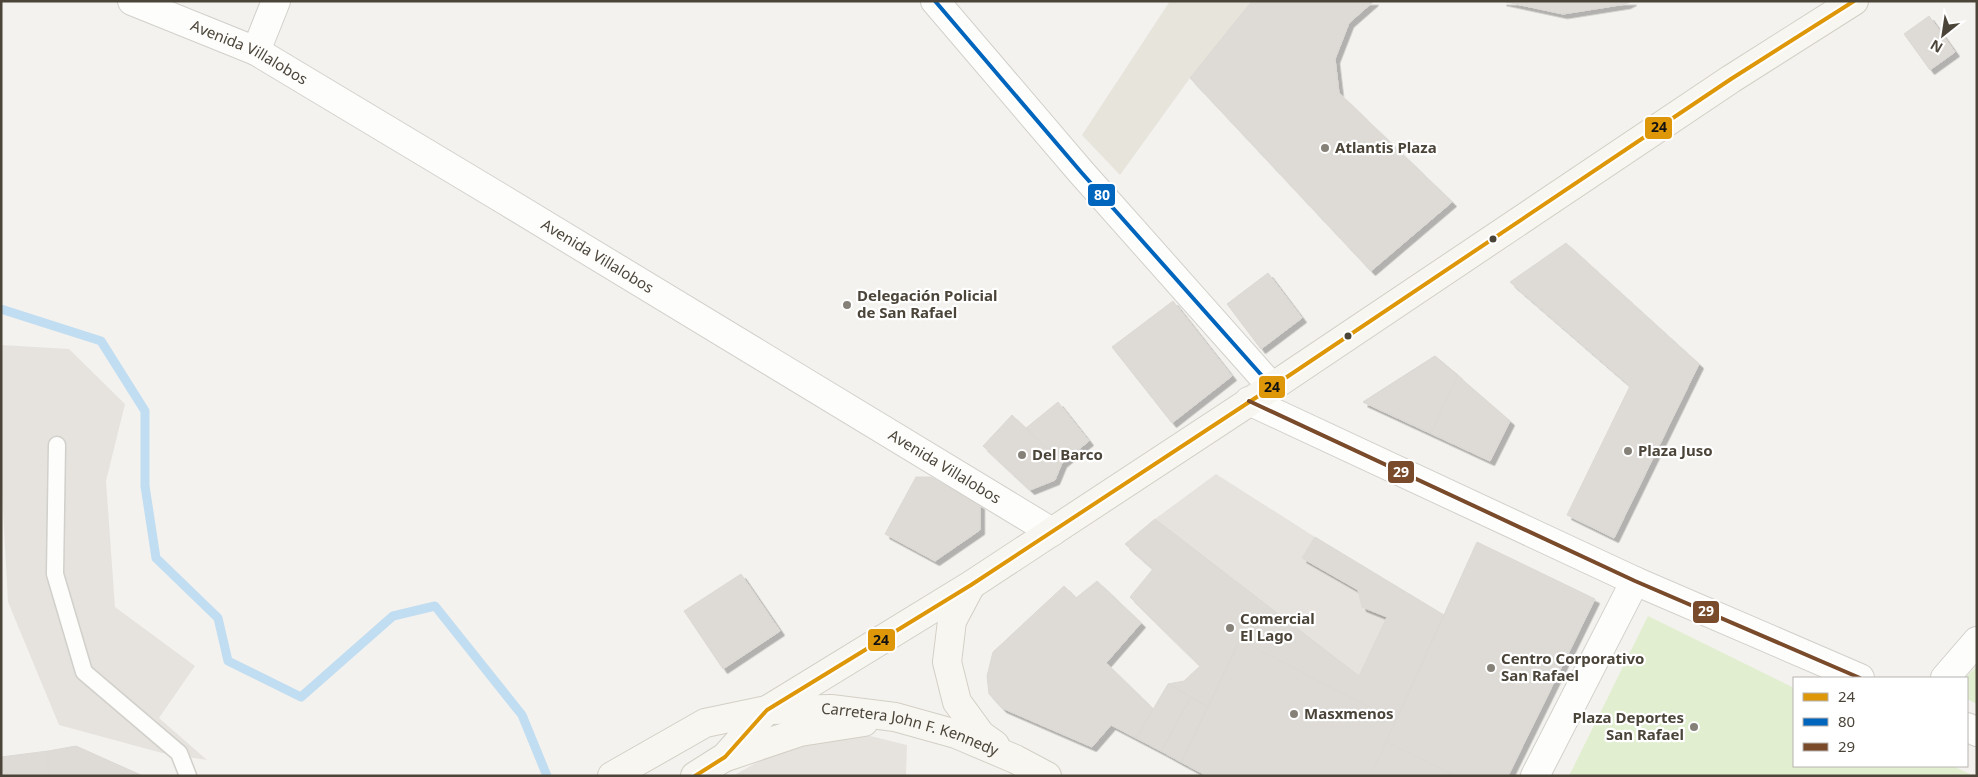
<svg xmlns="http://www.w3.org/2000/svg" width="1978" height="777" font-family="'Noto Sans',sans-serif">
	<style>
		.residential { fill: #e7e4dc }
		.green { fill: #e1eecf }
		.parking { fill: #e6e3df }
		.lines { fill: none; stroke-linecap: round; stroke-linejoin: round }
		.stream { stroke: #c0ddf1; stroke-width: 9 }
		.building { fill: #dedbd6; stroke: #dcd9d4; filter: url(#shadow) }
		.lane-casing { stroke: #d2d0cb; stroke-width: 19 }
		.street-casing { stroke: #d2d0cb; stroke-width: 30 }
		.secondary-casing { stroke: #d3cfc5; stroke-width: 30 }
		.lane { stroke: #fdfdfc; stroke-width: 16 }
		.street { stroke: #fdfdfc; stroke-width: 28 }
		.secondary { stroke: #f7f6f1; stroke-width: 28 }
		.bus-1-casing { stroke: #fff; stroke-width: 8 }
		.bus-2-casing { stroke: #fff; stroke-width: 8 }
		.bus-3-casing { stroke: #fff; stroke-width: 8 }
		.bus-1 { stroke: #dd9709; stroke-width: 4 }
		.bus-2 { stroke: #0065bd; stroke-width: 4 }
		.bus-3 { stroke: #7a4b2a; stroke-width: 4 }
		.poi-dot { fill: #868178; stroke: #fff; stroke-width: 2 }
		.bus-dot { fill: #4b4439; stroke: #fff; stroke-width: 2 }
		.labels { text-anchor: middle; stroke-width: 4.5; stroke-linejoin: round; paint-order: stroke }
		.street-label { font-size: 15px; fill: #4b4439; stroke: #fff }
		.poi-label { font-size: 15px; font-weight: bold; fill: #4b4439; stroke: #fff; text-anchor: start }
		.line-badge { stroke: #fff; stroke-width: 2 }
		.badge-label { font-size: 14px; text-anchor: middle; font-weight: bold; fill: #fff }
		.pale-badge-label { font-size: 14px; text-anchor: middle; font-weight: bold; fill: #111 }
	</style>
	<defs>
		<filter id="shadow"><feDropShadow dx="4.5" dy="4.5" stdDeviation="0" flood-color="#0004"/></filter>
	</defs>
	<rect width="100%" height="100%" fill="#f4f2ee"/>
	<path class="residential" d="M1170,1H1252L1190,78L1120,175L1082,135Z"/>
	<path class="green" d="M1648,616L1794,688V766H1953L1974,776H1569Z
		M1977,666V704L1967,699V678H1965Z"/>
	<path class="parking" d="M1,345L69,349L125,404L106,481L115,607L195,666L159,718L207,760L162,753L59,725L8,602L1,475Z
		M1216,474L1315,537L1302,558L1358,590L1363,607L1387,617L1359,676L1155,519Z
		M850,731L907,745L906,776H733L766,757L812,741Z"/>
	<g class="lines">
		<path class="stream" d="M1,309L101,341L145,411V486L156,558L218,618L228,661L301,697L393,616L435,606L522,715L547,776"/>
	</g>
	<path class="building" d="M1252,1H1374L1349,23L1335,59L1339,93L1452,202L1371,271L1190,78Z
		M1502,1H1632L1626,4L1563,14Z
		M1929,16L1955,52L1930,70L1904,34Z
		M1566,243L1699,364L1614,538L1567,515L1630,386L1510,282Z
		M1268,273L1302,318L1261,349L1227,304Z
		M1173,301L1232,376L1172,423L1112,347Z
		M1435,356L1510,421L1490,461L1363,402Z
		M1435,356L1458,375L1431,433L1363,402Z
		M1058,402L1089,441L1062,463L1026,428Z
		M1012,415L1062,463L1055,480L1030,490L983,446Z
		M916,477H931L980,505V530L935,561L885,534Z
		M1155,519L1359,676L1387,617L1362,607L1358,590L1302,558L1315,537L1444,615L1396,721L1240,640L1208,707L1168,684L1184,681L1200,666L1130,597L1153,569L1125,544Z
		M1477,542L1595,599L1508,776H1456L1386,742Z
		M741,574L780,631L723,669L684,611Z
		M1097,581L1141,623L1106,663L1153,709L1136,738L1111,725L1092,747L1002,708L989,694L987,676L993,652L1064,586L1076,598Z
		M1240,640L1396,721L1370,776H1207L1181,762Z
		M1168,684L1191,697L1161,751L1136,738Z
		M1191,697L1208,707L1181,762L1161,751Z
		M1386,742L1456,776H1370Z
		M76,746L143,776H48V751Z
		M48,751V776H1V757Z"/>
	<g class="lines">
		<g class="lane-casing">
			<path id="lane" d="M57,445L55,574L84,672L179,753L188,776"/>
		</g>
		<g class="street-casing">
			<g id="street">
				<path id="s1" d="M132,1L256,51L506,201L1052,532"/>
				<path d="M935,1L1081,172L1272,387"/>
				<path d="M256,51L276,1"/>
				<path d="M1249,401L1635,581L1860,678"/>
				<path d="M1945,678L1977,641"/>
				<path d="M1967,727L1977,732"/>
				<path d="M1535,776L1635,581"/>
			</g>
		</g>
		<g class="secondary-casing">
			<g id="secondary">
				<path d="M970,587L952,621L947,662L957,702L981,735L995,745"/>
				<path d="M726,757L800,732L864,722"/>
				<path id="s2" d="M612,776L705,723L767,710L831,709L895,717L956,734L1015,759L1047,776"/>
				<path d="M695,776L725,757L767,710L971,585L1272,387L1731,79L1854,1"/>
			</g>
		</g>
		<use href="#lane" class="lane"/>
		<use href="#street" class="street"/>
		<use href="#secondary" class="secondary"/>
		<g class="bus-1-casing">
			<path id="bus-1" d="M695,776L725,757L767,710L971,585L1272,387L1731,79L1854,1"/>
		</g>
		<g class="bus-2-casing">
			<path id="bus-2" d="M935,1L1081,172L1272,387"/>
		</g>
		<g class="bus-3-casing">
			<path id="bus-3" d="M1249,401L1635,581L1860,678"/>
		</g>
		<use href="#bus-1" class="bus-1"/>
		<use href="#bus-2" class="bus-2"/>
		<use href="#bus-3" class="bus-3"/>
	</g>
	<g class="poi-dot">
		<circle cx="1325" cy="148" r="5"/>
		<circle cx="847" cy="305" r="5"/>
		<circle cx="1628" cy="451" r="5"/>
		<circle cx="1022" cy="455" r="5"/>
		<circle cx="1230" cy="628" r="5"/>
		<circle cx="1491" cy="668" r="5"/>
		<circle cx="1294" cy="714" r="5"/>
		<circle cx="1694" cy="727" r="5"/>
	</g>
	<g class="bus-dot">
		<circle cx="1493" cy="239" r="4.5"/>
		<circle cx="1348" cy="336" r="4.5"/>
	</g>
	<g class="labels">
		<g class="street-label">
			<text dy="5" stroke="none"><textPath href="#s1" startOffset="128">Avenida Villalobos</textPath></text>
			<text dy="5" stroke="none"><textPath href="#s1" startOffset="532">Avenida Villalobos</textPath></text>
			<text dy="5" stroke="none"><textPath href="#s1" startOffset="938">Avenida Villalobos</textPath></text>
			<text dy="5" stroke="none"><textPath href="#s2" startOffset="316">Carretera John F. Kennedy</textPath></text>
		</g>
		<g class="poi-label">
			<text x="1335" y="153">Atlantis Plaza</text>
			<text x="857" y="301">Delegación Policial<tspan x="857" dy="17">de San Rafael</tspan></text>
			<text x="1638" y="456">Plaza Juso</text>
			<text x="1032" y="460">Del Barco</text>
			<text x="1240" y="624">Comercial<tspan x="1240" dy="17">El Lago</tspan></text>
			<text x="1501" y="664">Centro Corporativo<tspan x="1501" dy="17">San Rafael</tspan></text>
			<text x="1304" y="719">Masxmenos</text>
			<text x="1684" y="723" text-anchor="end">Plaza Deportes<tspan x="1684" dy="17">San Rafael</tspan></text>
		</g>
	</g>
	<g class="line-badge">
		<rect x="1644" y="116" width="29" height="24" rx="5" fill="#dd9709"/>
		<rect x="1087" y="183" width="29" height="24" rx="5" fill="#0065bd"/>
		<rect x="1258" y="375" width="28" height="24" rx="5" fill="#dd9709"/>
		<rect x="1387" y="460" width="28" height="24" rx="5" fill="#7a4b2a"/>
		<rect x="1692" y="600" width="28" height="24" rx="5" fill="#7a4b2a"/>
		<rect x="867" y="628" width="29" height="24" rx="5" fill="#dd9709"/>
	</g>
	<g class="badge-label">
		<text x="1102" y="200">80</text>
		<text x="1401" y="477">29</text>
		<text x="1706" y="616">29</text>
	</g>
	<g class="pale-badge-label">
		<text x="1659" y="132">24</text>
		<text x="1272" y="392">24</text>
		<text x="881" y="645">24</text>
	</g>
	<rect width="1978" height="777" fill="none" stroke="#4b4439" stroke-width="5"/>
	<rect x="1793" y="677" width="175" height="90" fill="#ffffff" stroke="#b7b4b0"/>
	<rect x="1803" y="693" width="25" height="8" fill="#dd9709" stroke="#b7b4b0"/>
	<text x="1838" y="702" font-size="15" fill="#4b4439">24</text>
	<rect x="1803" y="718" width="25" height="8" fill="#0065bd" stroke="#b7b4b0"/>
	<text x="1838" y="727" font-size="15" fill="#4b4439">80</text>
	<rect x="1803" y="743" width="25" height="8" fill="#7a4b2a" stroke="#b7b4b0"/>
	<text x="1838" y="752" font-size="15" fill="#4b4439">29</text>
	<g transform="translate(1943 35) rotate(210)" stroke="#ffffff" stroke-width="4" paint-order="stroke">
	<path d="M0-4L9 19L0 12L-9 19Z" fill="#4b4439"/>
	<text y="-8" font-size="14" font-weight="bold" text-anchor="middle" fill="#4b4439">N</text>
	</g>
</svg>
